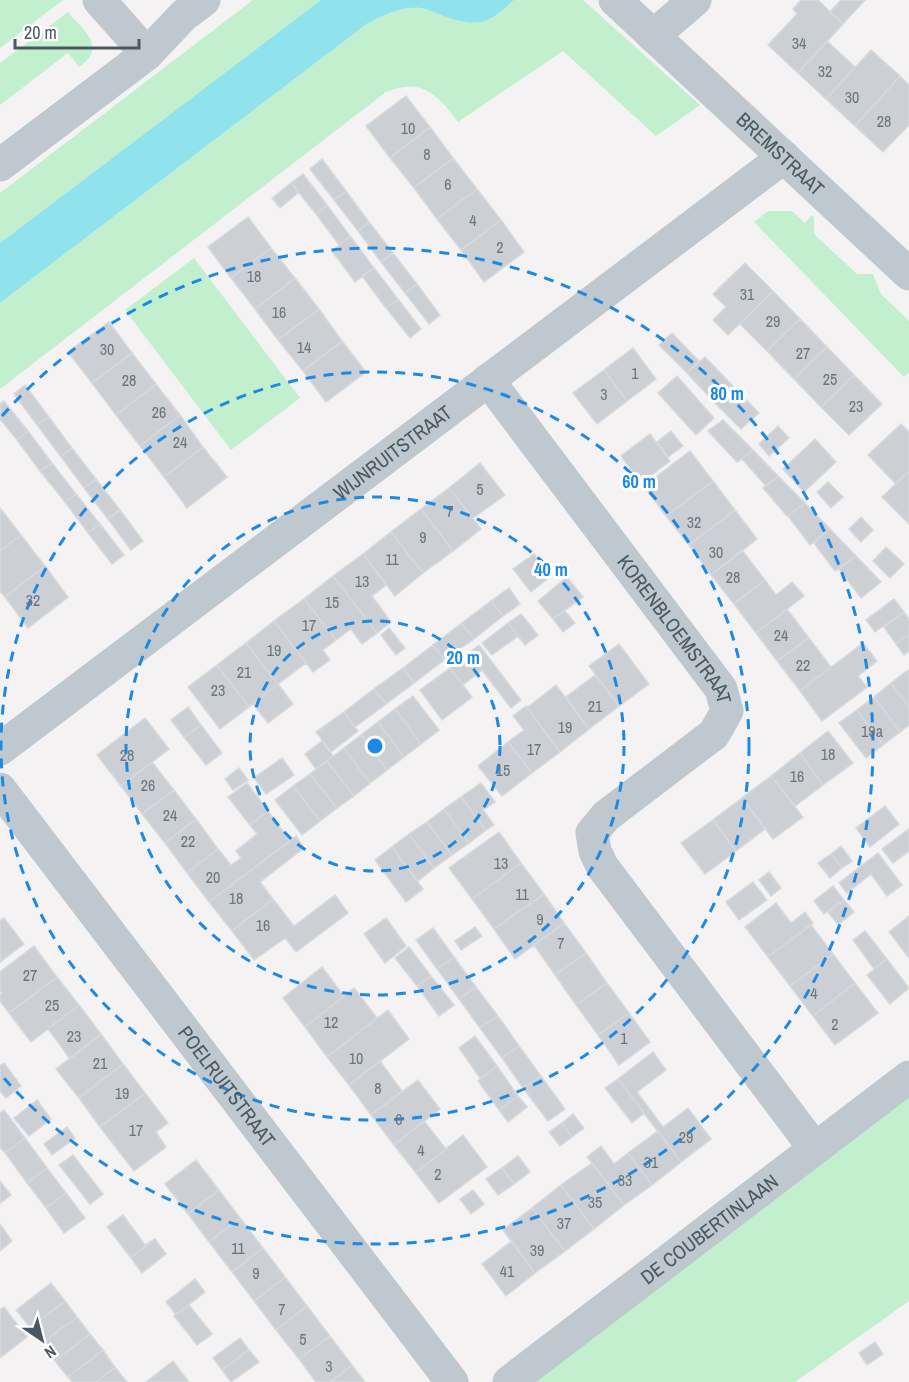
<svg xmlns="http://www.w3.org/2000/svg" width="909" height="1382" font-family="'Archivo Narrow',sans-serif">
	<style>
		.green { fill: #c2f0cf }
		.water { fill: #90e3ec }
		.building { fill: #ccd0d4; stroke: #d6d9dd; stroke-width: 1.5 }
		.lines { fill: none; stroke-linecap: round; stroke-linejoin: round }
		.minor { stroke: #bec8ce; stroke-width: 33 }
		.ring { fill: none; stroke: #1c89e4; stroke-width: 3; stroke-dasharray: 10 8 }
		.labels { text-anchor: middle; stroke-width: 6; stroke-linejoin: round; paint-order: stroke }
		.number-label { font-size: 16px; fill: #6a767c }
		.street-label { font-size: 20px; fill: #4a585f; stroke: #fff }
		.centre { fill: #1c89e4; stroke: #fff; stroke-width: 3 }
		.ring-label { font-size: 18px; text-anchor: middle; font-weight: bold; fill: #1c89e4; stroke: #fff; stroke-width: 6; stroke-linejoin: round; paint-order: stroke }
	</style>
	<rect width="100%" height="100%" fill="#f4f2f2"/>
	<path class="green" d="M0,0H63L0,48Z
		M253,0H321L0,243V193Z
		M514,0H583L700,105L656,136L563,51L458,122C446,106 429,83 405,87C399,87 392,90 386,92L0,389V303L368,23C385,15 401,6 421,8C428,9 436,13 443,16C479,28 487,25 514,0Z
		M68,12C84,31 108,47 79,67L68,53L0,105V63Z
		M768,211H792L805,223L812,215L814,217V234L857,274H873L881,294L909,321V372L904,377L754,222Z
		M194,258L300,398L231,450L125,310Z
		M909,1089V1301L795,1382H528Z"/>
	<path class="water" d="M321,0H514C487,25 479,28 443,16C436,13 428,9 421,8C401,6 385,15 368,23L0,303V243Z"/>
	<path class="building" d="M801,0H818L843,24L798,73L768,45L797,14L793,9Z
		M841,0H865L843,24L830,12Z
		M827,41L855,67L826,99L798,73Z
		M871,50L900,76L855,126L826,99Z
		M900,76L909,85V125L883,152L855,126Z
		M406,96L430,127L390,158L366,126Z
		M430,127L453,158L414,188L390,158Z
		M453,158L477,189L437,219L414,188Z
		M322,159L346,191L334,200L310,169Z
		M303,174L327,205L316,214L291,183Z
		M291,183L299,192L280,208L272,198Z
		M477,189L501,220L461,250L437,219Z
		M346,191L369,222L358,231L334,200Z
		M327,205L350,236L339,245L316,214Z
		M248,217L271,248L231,278L208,247Z
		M501,220L524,252L484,282L461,250Z
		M369,222L393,253L381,262L358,231Z
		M350,236L374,268L355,282L332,251Z
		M271,248L295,278L255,309L231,278Z
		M393,253L417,284L405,293L381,262Z
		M745,263L773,291L728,335L713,320L726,307L713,294Z
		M374,268L398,299L386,308L362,276Z
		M295,278L319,309L278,340L255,309Z
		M417,284L440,315L429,324L405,293Z
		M773,291L800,319L767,351L740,324Z
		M398,299L421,329L410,338L386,308Z
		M319,309L342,341L303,371L278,340Z
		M800,319L827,347L794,379L767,351Z
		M109,322L132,353L92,383L68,352Z
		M672,333L699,361L687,373L659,345Z
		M342,341L366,372L326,402L303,371Z
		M827,347L854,375L821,407L794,379Z
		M633,348L656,379L627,401L604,370Z
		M132,353L156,384L116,415L92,383Z
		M705,357L732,385L714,402L687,373Z
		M604,370L627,401L597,424L573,393Z
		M854,375L882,404L849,435L821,407Z
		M677,376L714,418L696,435L658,393Z
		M156,384L180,415L140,446L116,415Z
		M25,385L49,417L37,425L14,394Z
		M732,385L759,413L741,429L714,402Z
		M4,401L28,431L17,440L0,419V404Z
		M180,415L203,447L164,477L140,446Z
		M49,417L72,448L61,457L37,425Z
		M723,420L753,450L737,462L708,431Z
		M901,424L909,432V471L896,484L868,455Z
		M778,426L789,438L769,456L759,444Z
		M28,431L52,463L40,471L17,440Z
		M671,431L683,446L668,457L657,442Z
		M650,434L670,461L641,483L621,456Z
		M815,439L836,462L804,492L783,469Z
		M203,447L227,477L187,508L164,477Z
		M72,448L96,479L84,488L61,457Z
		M753,450L778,476L766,486L742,459L737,462Z
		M690,451L713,481L666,516L644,486Z
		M52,463L76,494L65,502L40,471Z
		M480,463L505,495L473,518L449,488Z
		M909,471V524L882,497Z
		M778,476L805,503L788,516H787L763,488Z
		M96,479L120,510L108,519L84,488Z
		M713,481L735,510L689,545L666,516Z
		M828,482L843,497L831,508L817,492Z
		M449,488L481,529L453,551L421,509Z
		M76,494L100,524L88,533L65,502Z
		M805,503L830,529L810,545L788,516Z
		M0,508L21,535L0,551Z
		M421,509L453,551L423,573L391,532Z
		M120,510L143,541L131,550L108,519Z
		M735,510L757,539L711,575L689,545Z
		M861,517L873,530L861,542L849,529Z
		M100,524L124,555L112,564L88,533Z
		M830,529L856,556L835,571L814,543Z
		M391,532L423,573L395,596L363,554Z
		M21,535L45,566L5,597L0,591V551Z
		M886,547L904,564L890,578L873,561Z
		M742,550L765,580L734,604L711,575Z
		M363,554L386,585L372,596L391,622L377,633L333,576Z
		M534,554L551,576L531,592L513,569Z
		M856,556L881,582L861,598L839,569L837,570Z
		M45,566L68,597L28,628L5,597Z
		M333,576L377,633L362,644L351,629L336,640L304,599Z
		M567,577L583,597L553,619L538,601Z
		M765,580L776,595L792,582L804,596L756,633L734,604Z
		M509,588L520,604L503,616L491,601Z
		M304,599L336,640L323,650L330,660L313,672L274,621Z
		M894,599L904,612L875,632L866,620Z
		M491,601L503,616L474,639L462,623Z
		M787,609L809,638L777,661L756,633Z
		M565,611L575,623L563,632L553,619Z
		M904,612L909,619V634L896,644L884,627Z
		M521,614L538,635L525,645L508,623Z
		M274,621L306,663L278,684L246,643Z
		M462,623L474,639L444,660L433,645Z
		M508,623L518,636L492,655L482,643Z
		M389,628L405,648L396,655L381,635Z
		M909,634V651L904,655L896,644Z
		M809,638L831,667L800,691L777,661Z
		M246,643L278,684L249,707L217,665Z
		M863,643L877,661L858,676L867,687L822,721L800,691Z
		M619,644L649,684L619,706L589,666Z
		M433,645L444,660L414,683L403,668Z
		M479,645L521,700L511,708L482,670L463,685L450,668Z
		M217,665L249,707L220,729L188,687Z
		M403,668L414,683L386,704L374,689Z
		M450,668L472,697L442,720L420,690Z
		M908,670L909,671V707L891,683Z
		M595,675L619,706L589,729L566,697Z
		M891,683L909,707V725L900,732L874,697Z
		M278,684L293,704L268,723L253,704Z
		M556,685L589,729L560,752L526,706L528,707Z
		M374,689L386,704L355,727L344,712Z
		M413,696L439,730L421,744L395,709Z
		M874,697L900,732L883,745L857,710Z
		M526,706L560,752L532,773L508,742L524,730L513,716Z
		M188,707L201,725L184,737L171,720Z
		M395,709L421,744L404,757L378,722Z
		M857,710L883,745L866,758L839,723Z
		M344,712L358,731L331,752L316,732Z
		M145,718L169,749L121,786L97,755Z
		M378,722L404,757L387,770L361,735Z
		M201,725L222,753L206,765L184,737Z
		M828,731L853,763L823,785L800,753Z
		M361,735L387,770L370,783L344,748Z
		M322,741L333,756L316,769L305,754Z
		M508,742L532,773L502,796L478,766Z
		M344,748L370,783L354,796L327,761Z
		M800,753L823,785L795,806L771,776Z
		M282,758L294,775L266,794L254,778Z
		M327,761L354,796L337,808L310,774Z
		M152,762L174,790L142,814L121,786Z
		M239,768L248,780L233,790L225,779Z
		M310,774L337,808L320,821L293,786Z
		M771,776L803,817L773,839L742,798Z
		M247,783L268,811L250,825L228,797Z
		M481,783L495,802L483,810L494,825L486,830L461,797Z
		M293,786L320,821L302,835L275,800Z
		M174,790L196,819L165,843L142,814Z
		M461,797L486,830L469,843L444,809Z
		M742,798L765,829L736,851L713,820Z
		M885,806L899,824L870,847L856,828Z
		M444,809L469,843L452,855L427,822Z
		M268,811L290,841L209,902L187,873L218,849L231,865L241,858L236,851L257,834L250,825Z
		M196,819L218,849L187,873L165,843Z
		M713,820L736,851L705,874L681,843Z
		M427,822L452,855L434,868L409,834Z
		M909,829V851L893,863L882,849Z
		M499,832L521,863L472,899L449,868Z
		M409,834L434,868L418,881L392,847Z
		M296,836L304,848L260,882L273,899L232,931L209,902Z
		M841,846L852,861L842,868L831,854Z
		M392,847L423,889L406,902L375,860Z
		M878,853L902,885L887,896L871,874L847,893L839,883Z
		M831,854L842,868L830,878L818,863Z
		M521,863L544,894L494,929L472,899Z
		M769,872L781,888L771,896L759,880Z
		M753,882L767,900L739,920L726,902Z
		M833,886L844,900L824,914L814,901Z
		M544,894L564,923L515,959L494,929Z
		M335,895L348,913L296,952L285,938L254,960L232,931L273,899L294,926Z
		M844,900L854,912L838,925L828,912Z
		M776,903L791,923L805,912L813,923L768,957L745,927Z
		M909,916V958L889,932Z
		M4,918L24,944L0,962V921Z
		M386,918L406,946L385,963L364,934Z
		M564,923L586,953L555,975L534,945Z
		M811,925L833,954L790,986L768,957Z
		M475,927L482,936L461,950L455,941Z
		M433,928L454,957L437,969L416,940Z
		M865,931L887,959L874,969L853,940Z
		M34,946L57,977L9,1013L0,1001V995L2,993L0,991V972Z
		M409,947L431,976L417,986L395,958Z
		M586,953L607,983L576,1005L555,975Z
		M833,954L855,983L813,1016L790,986Z
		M454,957L476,987L459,999L437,969Z
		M887,959L909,988L890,1004L867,975Z
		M322,967L344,996L305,1027L283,998Z
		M431,976L454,1005L439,1016L417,986Z
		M57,977L79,1005L31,1042L9,1013Z
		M607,983L629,1013L598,1035L576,1005Z
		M855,983L878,1013L835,1045L813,1016Z
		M476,987L498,1016L480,1028L459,999Z
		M354,988L377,1018L327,1057L305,1027Z
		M79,1005L101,1034L70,1059L48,1029Z
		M388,1010L409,1039L349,1085L327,1057Z
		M629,1013L650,1042L619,1065L598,1035Z
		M498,1016L519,1046L502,1058L480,1028Z
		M101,1034L123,1064L79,1098L56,1069Z
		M475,1036L497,1066L480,1078L459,1048Z
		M519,1046L541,1076L523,1088L502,1058Z
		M653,1052L666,1070L637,1092L663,1127L688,1108L711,1139L681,1162L618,1079Z
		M380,1061L402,1091L371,1115L349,1085Z
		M4,1063L21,1086L6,1098L0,1091V1066Z
		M123,1064L145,1093L100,1127L79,1098Z
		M497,1066L518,1096L499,1110L478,1081Z
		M541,1076L565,1109L548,1121L523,1088Z
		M618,1079L644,1113L632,1123L605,1088Z
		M418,1080L440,1109L394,1145L371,1115Z
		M145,1093L168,1123L156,1132L166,1147L134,1171L100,1127Z
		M518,1096L527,1107L508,1122L499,1110Z
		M37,1100L51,1119L29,1136L14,1118Z
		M4,1110L25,1138L5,1153L0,1147V1113Z
		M573,1114L584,1128L572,1137L562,1123Z
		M424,1121L446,1149L416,1173L394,1145Z
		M562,1123L572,1137L560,1146L549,1132Z
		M67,1127L75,1138L52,1155L44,1144Z
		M658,1131L681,1162L652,1185L628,1153Z
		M463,1135L487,1167L439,1203L416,1173Z
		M25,1138L47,1168L27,1183L5,1153Z
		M601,1146L614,1164L628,1153L652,1185L624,1205L587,1157Z
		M73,1155L103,1194L90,1204L59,1165Z
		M518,1156L530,1172L514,1184L502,1168Z
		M196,1160L219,1190L188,1214L165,1184Z
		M592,1163L624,1205L594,1229L561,1185Z
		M47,1168L66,1193L46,1208L27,1183Z
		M502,1168L514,1184L498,1195L486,1179Z
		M0,1181L11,1195L0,1203Z
		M561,1185L594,1229L565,1251L532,1208Z
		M219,1190L240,1218L209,1242L188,1214Z
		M473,1190L484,1204L471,1214L460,1199Z
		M66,1193L85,1218L64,1233L46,1208Z
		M532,1208L565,1251L535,1273L503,1230Z
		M123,1215L145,1245L155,1239L131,1258L107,1227Z
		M240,1218L263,1248L232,1272L209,1242Z
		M0,1224L12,1241L0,1251Z
		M155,1239L166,1254L142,1273L131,1258Z
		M512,1241L535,1273L506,1296L482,1264Z
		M263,1248L285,1277L254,1301L232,1272Z
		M285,1277L307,1306L276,1330L254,1301Z
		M195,1279L205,1292L176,1315L166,1302Z
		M51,1283L65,1301L30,1327L16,1310Z
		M65,1301L77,1317L42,1343L30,1327Z
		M189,1305L212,1334L197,1345L174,1316Z
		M307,1306L330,1336L299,1359L276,1330Z
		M4,1307L27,1337L0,1358V1310Z
		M77,1317L90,1334L55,1361L42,1343Z
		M90,1334L103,1350L68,1377L55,1361Z
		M330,1336L352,1365L330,1382H316L299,1359Z
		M240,1338L249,1350L222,1370L213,1358Z
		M875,1342L883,1354L867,1365L859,1353Z
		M103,1350L115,1367L96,1382H72L68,1377Z
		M249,1350L259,1362L231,1382L222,1370Z
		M173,1361L189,1382H146Z
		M352,1365L365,1382H330Z
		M115,1367L127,1382H96Z"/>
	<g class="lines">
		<g class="minor">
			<path d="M99,0L147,54"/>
			<path id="s1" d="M615,0L909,274"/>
			<path d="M653,36L695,0"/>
			<path d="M0,165L147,54L184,15L204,0"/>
			<path id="s2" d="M488,380L721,689L727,711L714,734L606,816L592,833L595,851L602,866L815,1149"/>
			<path id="s3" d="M0,749L784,157"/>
			<path id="s4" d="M0,789L452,1382"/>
			<path id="s5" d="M509,1382L909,1077"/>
		</g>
	</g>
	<g class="ring">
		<circle cx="375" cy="746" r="125"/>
		<circle cx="375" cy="746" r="249"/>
		<circle cx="375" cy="746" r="374"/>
		<path d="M2 416A498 498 0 1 1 2 1076"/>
	</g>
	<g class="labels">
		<g class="number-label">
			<text x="799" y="49">34</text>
			<text x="825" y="77">32</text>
			<text x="852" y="103">30</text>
			<text x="884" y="127">28</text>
			<text x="408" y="134">10</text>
			<text x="427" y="160">8</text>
			<text x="448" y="190">6</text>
			<text x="473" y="226">4</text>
			<text x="500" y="253">2</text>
			<text x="254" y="282">18</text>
			<text x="747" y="300">31</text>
			<text x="279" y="318">16</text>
			<text x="773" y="327">29</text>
			<text x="304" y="353">14</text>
			<text x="107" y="355">30</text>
			<text x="803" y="359">27</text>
			<text x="635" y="379">1</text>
			<text x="830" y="385">25</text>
			<text x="129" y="386">28</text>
			<text x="604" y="400">3</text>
			<text x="856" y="412">23</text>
			<text x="159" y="418">26</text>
			<text x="180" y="448">24</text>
			<text x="480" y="495">5</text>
			<text x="450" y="517">7</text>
			<text x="694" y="528">32</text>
			<text x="423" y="543">9</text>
			<text x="716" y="558">30</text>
			<text x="392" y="565">11</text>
			<text x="733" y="583">28</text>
			<text x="362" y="587">13</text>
			<text x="33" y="606">32</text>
			<text x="332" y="608">15</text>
			<text x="309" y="631">17</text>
			<text x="781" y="641">24</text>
			<text x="274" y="656">19</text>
			<text x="803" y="671">22</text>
			<text x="244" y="678">21</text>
			<text x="218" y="696">23</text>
			<text x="595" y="712">21</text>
			<text x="565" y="733">19</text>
			<text x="872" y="737">19a</text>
			<text x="534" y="755">17</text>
			<text x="828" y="760">18</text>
			<text x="127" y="761">28</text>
			<text x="503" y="776">15</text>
			<text x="797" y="782">16</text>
			<text x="148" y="791">26</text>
			<text x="170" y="821">24</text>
			<text x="188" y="847">22</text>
			<text x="501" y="869">13</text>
			<text x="213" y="883">20</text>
			<text x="522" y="900">11</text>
			<text x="236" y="904">18</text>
			<text x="540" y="925">9</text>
			<text x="263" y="931">16</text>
			<text x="561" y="949">7</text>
			<text x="30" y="981">27</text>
			<text x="814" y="999">4</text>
			<text x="52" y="1011">25</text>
			<text x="331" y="1028">12</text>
			<text x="835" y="1030">2</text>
			<text x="74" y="1042">23</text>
			<text x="624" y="1044">1</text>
			<text x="356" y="1064">10</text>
			<text x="100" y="1069">21</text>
			<text x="378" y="1094">8</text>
			<text x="122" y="1099">19</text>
			<text x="399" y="1125">6</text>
			<text x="136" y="1136">17</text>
			<text x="686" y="1143">29</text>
			<text x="421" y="1156">4</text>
			<text x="651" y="1168">31</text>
			<text x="438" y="1180">2</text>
			<text x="625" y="1186">33</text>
			<text x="595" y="1208">35</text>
			<text x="564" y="1229">37</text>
			<text x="238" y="1254">11</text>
			<text x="537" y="1256">39</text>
			<text x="507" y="1277">41</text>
			<text x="256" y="1279">9</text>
			<text x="282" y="1315">7</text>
			<text x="303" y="1345">5</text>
			<text x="329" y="1372">3</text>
		</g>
		<g class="street-label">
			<text dy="7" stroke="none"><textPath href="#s1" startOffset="226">BREMSTRAAT</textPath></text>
			<text dy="7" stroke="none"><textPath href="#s3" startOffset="492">WIJNRUITSTRAAT</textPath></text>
			<text dy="7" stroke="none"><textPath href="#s2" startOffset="312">KORENBLOEMSTRAAT</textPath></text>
			<text dy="7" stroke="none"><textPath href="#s4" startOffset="374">POELRUITSTRAAT</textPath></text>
			<text dy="7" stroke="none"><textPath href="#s5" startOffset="252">DE COUBERTINLAAN</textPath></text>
		</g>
	</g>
	<circle cx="375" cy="746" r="9" class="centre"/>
	<g class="ring-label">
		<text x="727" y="400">80 m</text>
		<text x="639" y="488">60 m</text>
		<text x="551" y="576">40 m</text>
		<text x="463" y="664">20 m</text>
	</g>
	<g transform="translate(42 1340) rotate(145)" stroke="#ffffff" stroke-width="4.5" paint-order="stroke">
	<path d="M0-4.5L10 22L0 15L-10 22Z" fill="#4a585f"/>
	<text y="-9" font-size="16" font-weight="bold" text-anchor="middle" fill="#4a585f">N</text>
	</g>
	<path d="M15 39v9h124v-9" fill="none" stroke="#4a585f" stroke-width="3"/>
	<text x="24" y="39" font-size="18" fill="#4a585f" stroke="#ffffff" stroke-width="4.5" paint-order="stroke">20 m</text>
</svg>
